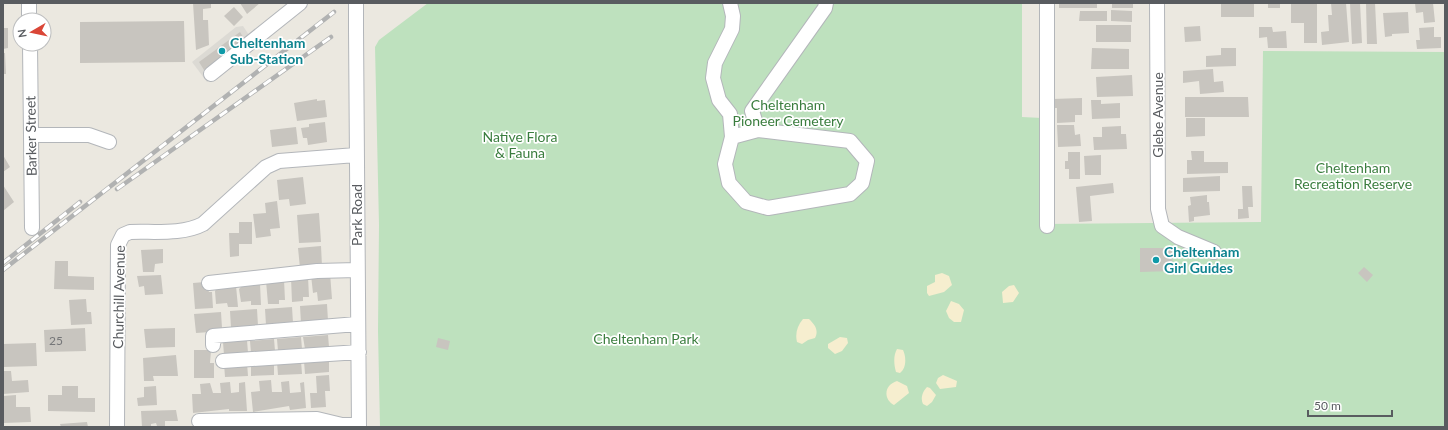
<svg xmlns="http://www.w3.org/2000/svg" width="1448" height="430" font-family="Lato,sans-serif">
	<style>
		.industrial { fill: #dcdad4 }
		.green { fill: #bee1be }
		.sand { fill: #f6eecf }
		.building { fill: #c8c5bf }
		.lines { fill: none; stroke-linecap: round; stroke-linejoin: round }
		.minor-casing { stroke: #b3b6ba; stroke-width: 16 }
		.minor { stroke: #fff; stroke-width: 14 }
		.rail-casing { stroke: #b1b2b2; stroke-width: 4.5 }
		.rail { stroke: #fff; stroke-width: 3; stroke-dasharray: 9; stroke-linecap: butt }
		.minor-bridge-casing { stroke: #b3b6ba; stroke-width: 16; stroke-linecap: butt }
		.minor-bridge { stroke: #fff; stroke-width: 14 }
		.culture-dot { fill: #0f9aa8; stroke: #fff; stroke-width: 1.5 }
		.labels { text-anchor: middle; stroke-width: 3.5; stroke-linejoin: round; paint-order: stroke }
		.number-label { font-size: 12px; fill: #757678 }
		.culture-label { font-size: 14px; font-weight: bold; fill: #0d838f; stroke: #fff; text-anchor: start }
		.park-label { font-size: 14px; fill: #3a7d3e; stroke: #fff }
		.street-label { font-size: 14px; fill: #595c60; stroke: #fff }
	</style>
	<rect width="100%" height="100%" fill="#ebe8e0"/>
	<path class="industrial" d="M243,26L257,47L207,82L192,62L236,27Z"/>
	<path class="green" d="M428,3H1022V117L1042,118L1043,224L1261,222L1263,51L1445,52V427H380L378,331L379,225L375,47L379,40Z"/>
	<path class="sand" d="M942,273L949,276L952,285L944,292L929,296L927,293V286L935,282V275Z
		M1014,285L1019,293L1013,302L1003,303L1002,292L1009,286Z
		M951,301L959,304L964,310L961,322H954L949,318L946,311Z
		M803,319H809C815,325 819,330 815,338L808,340L802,344L797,342C795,334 797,326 803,319Z
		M840,337L847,338L848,343L842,351L835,354L828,348V344Z
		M897,349L903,350C906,356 907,368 900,373L896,372C894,365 893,356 897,349Z
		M943,375L957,381L956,387L940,389L936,383L938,378Z
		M897,381L907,386L909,393L894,405C883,399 884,385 897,381Z
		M927,387L930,388L936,395L932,402L927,406L923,404C920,398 923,391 927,387Z"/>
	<path class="building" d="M193,3H211V8L203,9V20H208L209,45L196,50Z
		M240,3H260L247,14Z
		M1059,3H1097V8H1059Z
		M1112,3H1133V8H1112Z
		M1221,3H1254V17H1221Z
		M1268,3H1280V8H1268Z
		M1291,3H1317V43H1304V23H1291Z
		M1331,3H1346L1349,42L1322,45L1321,32L1329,31L1328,15H1332Z
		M1350,3H1360L1362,43L1352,44Z
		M1366,3H1375L1377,44H1367Z
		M1415,3H1433L1435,22L1424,23L1423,12L1416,13Z
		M234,7L243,17L234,26L224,16Z
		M1111,10L1132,11V22L1111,21Z
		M1080,11H1107V21H1079Z
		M1408,12L1409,33L1392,34V36L1385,37L1383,13Z
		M184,21L185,62L80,63V22Z
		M1096,25H1131V42H1096Z
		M1200,26L1201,41L1185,42L1184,27Z
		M1259,27H1272L1273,32L1286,31L1287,48H1268L1267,37L1259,38Z
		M1434,27V37H1441V48L1417,49L1416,40H1420L1419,28Z
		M3,28H8V48L3,49Z
		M240,32L245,40L204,70L199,62Z
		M1092,48L1129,49V69H1091Z
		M1221,48H1236V66L1206,67V56L1221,55Z
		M3,53H5L6,74H3Z
		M1213,69L1214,82L1223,81L1224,92L1200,94L1199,81L1183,83V71Z
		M1132,75L1133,96L1097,97L1096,77Z
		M1185,97H1248L1249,117H1185Z
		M1082,98V115H1075V122L1057,123V108H1052V99Z
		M317,99V101L325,100L327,117L297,121L294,103Z
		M1091,100H1101V104L1120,103V118L1092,119Z
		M1186,118H1205V136L1186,137Z
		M325,122L327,142L308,145L307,138H303L301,128L309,127V124Z
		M1057,125H1074L1075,135L1080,134L1081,146L1058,147Z
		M1121,126V134H1126L1127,149L1094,150L1093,137H1102V127Z
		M296,127L298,144L272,147L270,130Z
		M1191,151H1204V162H1228V173L1187,174V160H1192Z
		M1068,152H1080V179H1069V169H1065V161H1068Z
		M3,155L10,167L3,172Z
		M1101,155V175H1085L1084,156Z
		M1220,176V191L1183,192V178Z
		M303,177L306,204L290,206L289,199L279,200L277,180Z
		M1113,183L1114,193L1090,196L1092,221L1079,222L1076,187Z
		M3,185L14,202L3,211Z
		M1242,186H1252L1253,207H1248L1249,218L1238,219V209H1243Z
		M1207,195V202H1209L1210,215L1194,217V221L1189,222L1188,206L1191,205L1190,197Z
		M277,201L280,228L270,229L271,236L256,238L253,214L266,213L265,203Z
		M319,213L321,242L299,243L297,215Z
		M239,222H252V244H239V256L230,257L229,233H239Z
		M321,246L322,266L300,268L298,248Z
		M1140,248H1172L1173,271L1140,272Z
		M163,249V263L155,264L154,272H143L141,250Z
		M55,261H68V276L94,277V290L54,289Z
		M1364,267L1373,275L1367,282L1358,273Z
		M330,273L332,299L318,301L317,292L313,293L311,275Z
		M161,275L163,294L145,295L144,286L139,287L137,276Z
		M308,277L309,297H303V301L292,302L291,278Z
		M284,280L285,300H279V304H268L266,281Z
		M205,282L209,292H212L213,308L195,309L193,283Z
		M260,284L261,305H251V301L241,302L239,289L242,286Z
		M236,286L238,307H228L227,303L216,304L215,291L218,287Z
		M86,299L87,312H91L92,324L71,325L69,300Z
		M327,304L328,321L301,323L300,306Z
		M292,307L293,323L266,325L265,309Z
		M257,309L258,326L231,328L230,311Z
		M221,312L222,328L210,329V332L196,333L194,314Z
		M85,328L86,351L45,352L44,330Z
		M175,328V347L146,348L144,329Z
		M328,335L329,347L305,349L303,337Z
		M301,337L302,349L278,351L277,339Z
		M438,338L450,341L448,350L436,347Z
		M274,339L275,351L251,353L250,341Z
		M247,340L248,353L224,355L223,342Z
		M36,343L37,366L3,367V344Z
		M194,350H211L210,363H214V378H194Z
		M176,355L178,376H153L154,381H144L143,358Z
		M329,360V372L305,374L304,361Z
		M301,361L302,374L278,375L277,362Z
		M274,362V375L251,376V363Z
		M247,363L248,376L225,377L224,364Z
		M3,371H11L12,381L28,380L29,392L3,394Z
		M329,375L330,391H325L326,407L311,408L310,393H317L316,376Z
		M271,380L272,392H282L281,382L289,381L290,393L301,392L300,383L304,382L306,408L290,410L289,406L253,412L251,392L260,391L259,381Z
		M230,382L231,393L239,392V383L245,382L247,411H229V409L193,413L192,394H201L200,384L210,383L213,393H221L220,383Z
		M62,386H78V398H95V412L48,411V395H62Z
		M156,386L157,405L138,406L137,398L144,397V387Z
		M16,395V407H30L31,422L3,423V396Z
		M176,410L178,421H165V426H157L156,423L151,424V427H142L141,411Z
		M87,422L88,427H61L60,424Z"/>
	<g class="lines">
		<g class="minor-casing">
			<path id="minor" d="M29,3V20
				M730,3L733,16L732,29L715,63L713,78L719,100L730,114L732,137L725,164L729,183L746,202L768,208L850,194L862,183L867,161L850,141L758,130L752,111L825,8L826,3
				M1157,3L1158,209L1162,226L1178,237L1214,252
				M356,30L359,427
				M30,44L32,228
				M211,74L300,3
				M31,135H89L109,142
				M732,137L758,130
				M1047,226V3
				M209,283L317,271L357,270
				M213,345V336L357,324
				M223,361L359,352
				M199,421L317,419L342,425H359
				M117,427L118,245L123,235L130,232C153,231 182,235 203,224L266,167L279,161L356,155"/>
		</g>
		<use href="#minor" class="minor"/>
		<g class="rail-casing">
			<path id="rail" d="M117,189L331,37
				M3,263L80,202
				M3,270L334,12"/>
		</g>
		<use href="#rail" class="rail"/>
		<g class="minor-bridge-casing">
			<path id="minor-bridge" d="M356,3V30"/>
		</g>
		<use href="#minor-bridge" class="minor-bridge"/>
	</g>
	<g class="culture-dot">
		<circle cx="222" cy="51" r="4"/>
		<circle cx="1156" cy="260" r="4"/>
	</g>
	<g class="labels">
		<g class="number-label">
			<text x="56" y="345">25</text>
		</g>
		<g class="culture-label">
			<text x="230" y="48">Cheltenham<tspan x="230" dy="16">Sub-Station</tspan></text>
			<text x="1164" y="257">Cheltenham<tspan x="1164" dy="16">Girl Guides</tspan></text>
		</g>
		<g class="park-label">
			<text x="788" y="110">Cheltenham<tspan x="788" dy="16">Pioneer Cemetery</tspan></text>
			<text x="520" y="142">Native Flora<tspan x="520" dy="16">&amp; Fauna</tspan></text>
			<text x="1353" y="173">Cheltenham<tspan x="1353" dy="16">Recreation Reserve</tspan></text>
			<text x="646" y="344">Cheltenham Park</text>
		</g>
		<g class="street-label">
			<text transform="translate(1158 115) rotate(-90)" y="5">Glebe Avenue</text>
			<text transform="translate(31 136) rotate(-91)" y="5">Barker Street</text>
			<text transform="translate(357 215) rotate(-90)" y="5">Park Road</text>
			<text transform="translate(119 297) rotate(-89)" y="5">Churchill Avenue</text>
		</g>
	</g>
	<rect width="1448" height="430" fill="none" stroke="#595c60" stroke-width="8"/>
	<g transform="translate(32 32) rotate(261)"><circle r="19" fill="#ffffff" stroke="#bdbebf"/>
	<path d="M0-3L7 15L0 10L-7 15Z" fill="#da4637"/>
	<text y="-6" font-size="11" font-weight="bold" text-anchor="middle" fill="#595c60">N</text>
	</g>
	<path d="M1308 410v6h84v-6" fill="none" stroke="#595c60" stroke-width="2"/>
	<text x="1314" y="410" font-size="12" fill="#595c60" stroke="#ffffff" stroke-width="3" paint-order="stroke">50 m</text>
</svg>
